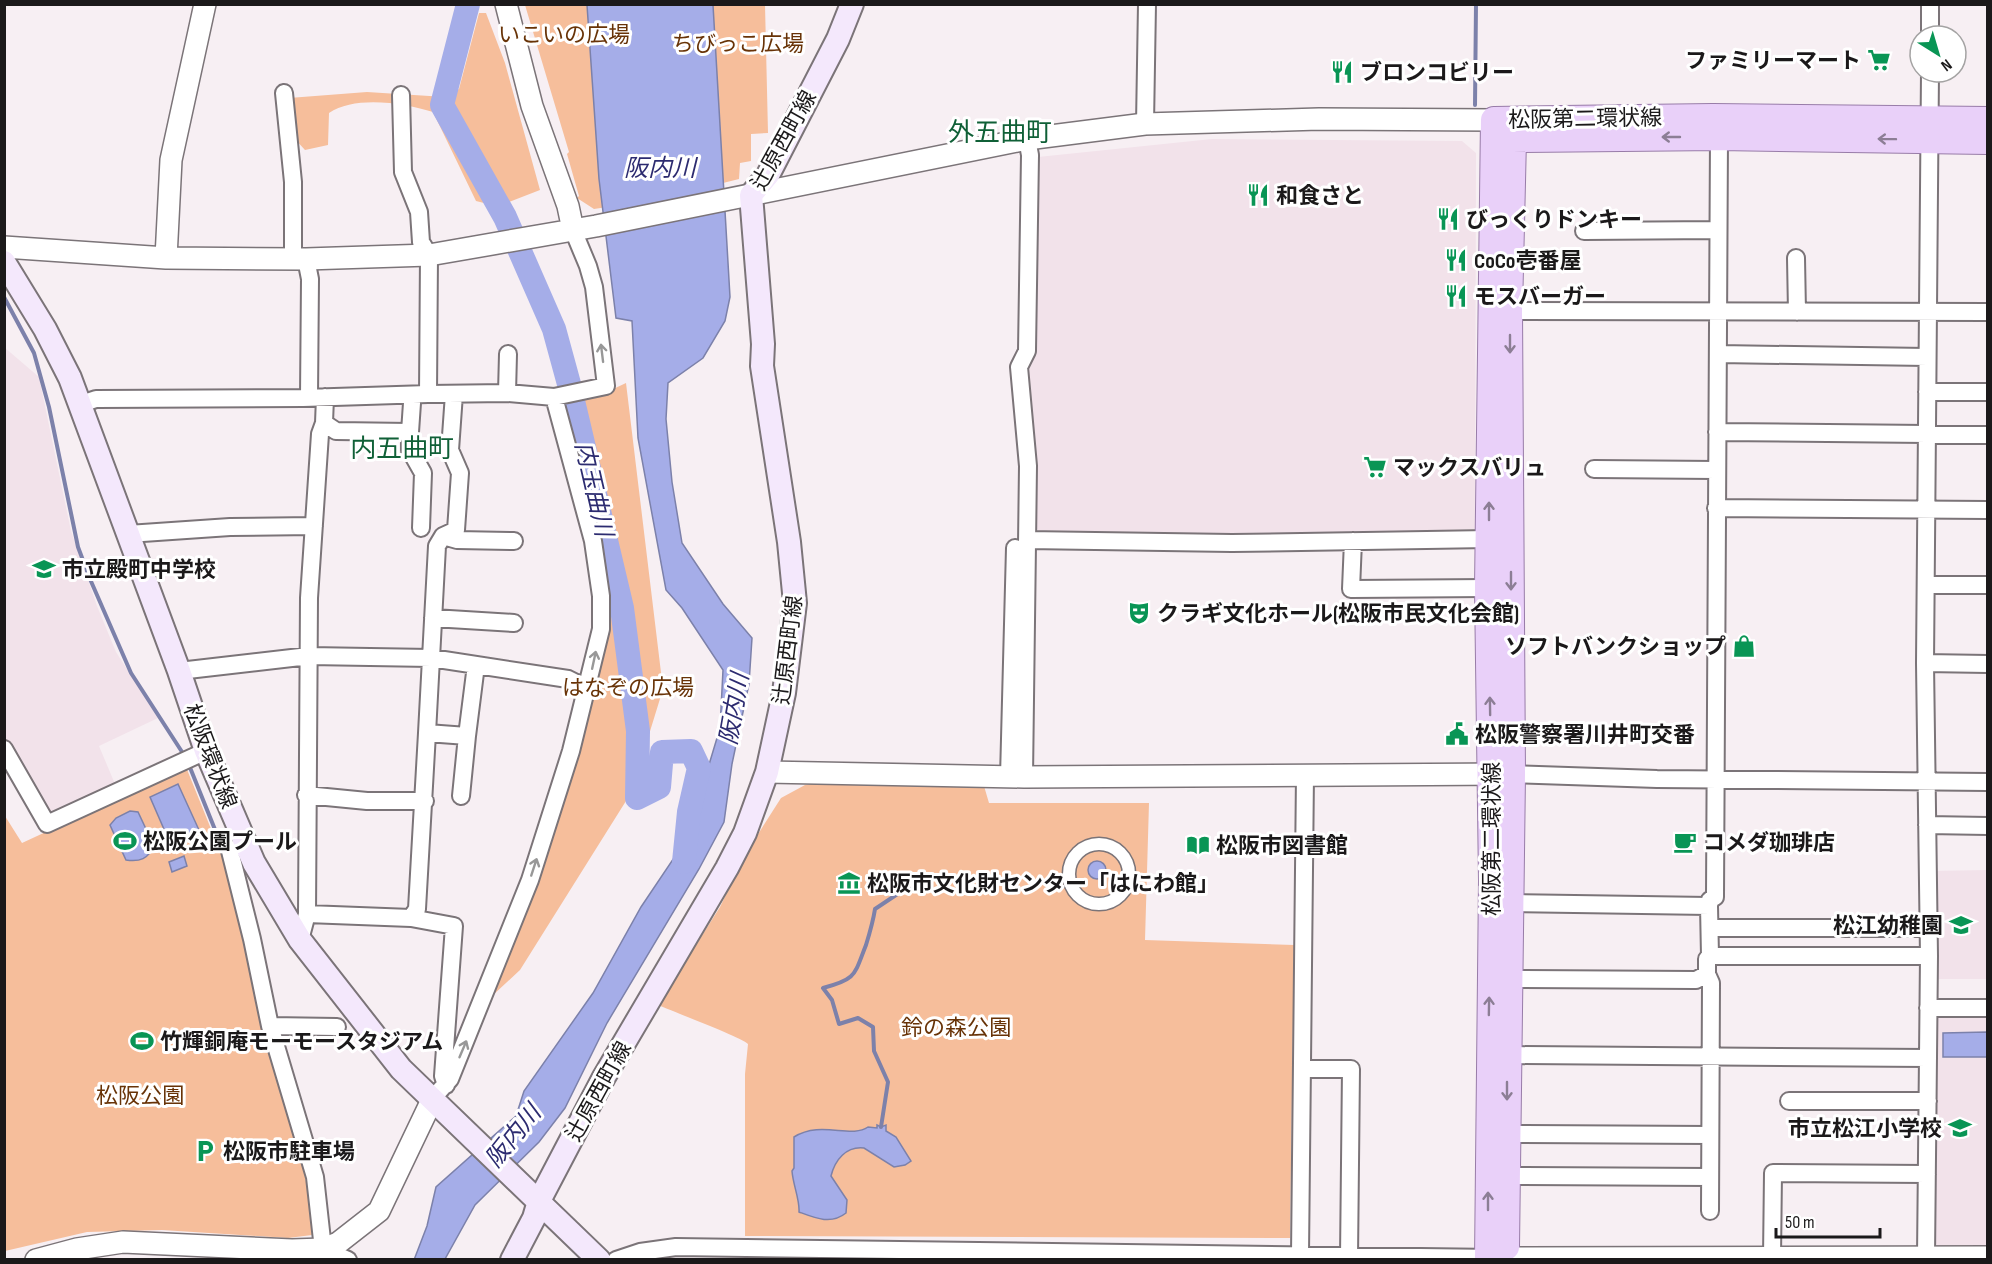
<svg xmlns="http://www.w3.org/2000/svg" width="1992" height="1264" font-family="'Sofia Sans Condensed','Noto Sans JP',sans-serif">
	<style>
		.built { fill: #f2e2ea }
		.green { fill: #f6be9b }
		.water { fill: #a5ade8; stroke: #7c81aa; stroke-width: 1.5 }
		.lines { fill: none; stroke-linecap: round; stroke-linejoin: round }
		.stream { stroke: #7c81aa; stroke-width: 4 }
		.river { stroke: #a5ade8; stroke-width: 24 }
		.pedestrian-casing { stroke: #7b7478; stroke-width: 15 }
		.minor-casing { stroke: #7b7478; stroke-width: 20 }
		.tertiary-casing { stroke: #7b7478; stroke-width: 24 }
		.secondary-casing { stroke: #7b7478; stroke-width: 26 }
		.primary-casing { stroke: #987ca8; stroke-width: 28 }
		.pedestrian { stroke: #fff; stroke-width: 12 }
		.minor { stroke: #fff; stroke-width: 16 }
		.tertiary { stroke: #fff; stroke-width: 21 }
		.secondary { stroke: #f4e8fc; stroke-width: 22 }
		.primary { stroke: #e9d0f9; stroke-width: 26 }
		.oneway { stroke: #8c7e95 }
		.oneway2 { stroke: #989898 }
		.labels { text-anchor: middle; stroke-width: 6; stroke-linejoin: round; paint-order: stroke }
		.park-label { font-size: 22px; fill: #683307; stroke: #fff }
		.poi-label { font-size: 22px; font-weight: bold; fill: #1b191a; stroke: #fff; text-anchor: start }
		.street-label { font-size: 22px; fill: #1b191a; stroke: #fff }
		.water-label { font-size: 24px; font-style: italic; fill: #2c2b70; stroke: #fff }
		.quarter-label { font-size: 26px; fill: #106037; stroke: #fff }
	</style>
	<rect width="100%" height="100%" fill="#f7eff3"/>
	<path class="built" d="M1212,139L1462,141L1476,153L1475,534H1041L1034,525L1027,365L1037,352L1038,157Z
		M4,347L39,377L71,531L97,606L116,652L158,718L99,746L115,784L54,813L43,809L5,737Z
		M1987,870V979H1935L1933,871Z
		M1935,1016H1987V1251H1942L1932,1239Z"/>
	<path class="green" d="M525,5H590L607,207L594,209L577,198L579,196L567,154L569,152Z
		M707,5H765L768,133L751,134V161L740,163L739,179L719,184Z
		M479,13H486L505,63L540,190L509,202L511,224L499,227L492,205L476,201L433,112C405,103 355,95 329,113L328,145L305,150L294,138L289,98L367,92L445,97L459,89Z
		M626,383L663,689L631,793L520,970L492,996L605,631L562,405L566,401L609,391Z
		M186,767L228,871L262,1030L297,1140L311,1205L312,1235L288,1238L162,1230L87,1232L5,1251V816L22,843Z
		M817,783L984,786L989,803H1149L1145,940L1294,945L1290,1238L745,1236V1074L748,1044C741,1037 674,1012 658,1005L720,907L746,853L781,798L805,785Z"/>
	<path class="water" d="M587,5H713L730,297L725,321L703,358L668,383L666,419L672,482L682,543L723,604L752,638L749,684L732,764L724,822L699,869L607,1023L565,1108L539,1142L475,1205L445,1259L414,1260L427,1226L436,1187L516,1116L524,1091L593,993L641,907L676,855L696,808L720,728L723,670L682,608L666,590L638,438L632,321L616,318L599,179Z
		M178,784L199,830L170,843L150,797Z
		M130,811L138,812L154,846C148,859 140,862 126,860L110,825L116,818Z
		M184,856L187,866L172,872L169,862Z
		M1088 870a9 9 0 1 1 18 0a9 9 0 1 1-18 0Z
		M1987,1032V1057H1943V1033Z
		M877,1125L881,1127L886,1125V1131L896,1137L911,1161L905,1165L894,1167L864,1148C846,1146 835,1160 831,1176L847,1200L846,1213C831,1225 815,1218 799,1212C800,1200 793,1185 792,1171L794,1168V1137C821,1120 851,1139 868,1127L877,1128Z"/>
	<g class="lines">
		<path class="stream" d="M1475,105L1476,4
			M4,297L34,353L49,407L78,547L90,579L131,673L184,755
			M189,765L224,852
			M881,1127L888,1082L874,1051L873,1027L858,1018L839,1024L832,1000L823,988C857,979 854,975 866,945C870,932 873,922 875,909L905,889H925"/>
		<path class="river" d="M468,4L442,105L505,217L554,329L569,384L622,608L638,731L637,798L659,787L662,752L691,751L699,768L689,812L684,862"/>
		<g class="pedestrian-casing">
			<path id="pedestrian" d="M1069 874a30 30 0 1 1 60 0a30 30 0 1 1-60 0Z"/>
		</g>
		<g class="minor-casing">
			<path id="minor" d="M1930,4V36
				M284,93L293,182V259
				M401,95L403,172L419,212L421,242L429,255L428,394L507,393L554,397L606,386L594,287L588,266L573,230
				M1145,124L1147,4
				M1584,231L1717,230
				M1796,258L1797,312
				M306,259L310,279L309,396
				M1509,311L1988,312
				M1719,354L1927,357
				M1927,392H1988
				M507,393L508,354
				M454,394L450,450L460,473L456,530L443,536L437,546L427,733L467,736L476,665
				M81,404L96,399L303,398L428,394
				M324,423L336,431L410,432V450L423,473L421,528
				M410,432L412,403
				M1717,432L1927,434
				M1927,435H1988
				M1594,469L1716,470
				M1716,508L1988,510
				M128,534L230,527L314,526
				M443,536L457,540L514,541
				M1027,540L1232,543L1489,539
				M1353,541L1351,589L1488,588
				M1926,585H1988
				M433,618L514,623
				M1925,663L1988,664
				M179,671L309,656L431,658L568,679L588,689
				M427,733L417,909L411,918L454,926L443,1076L446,1085
				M4,749L47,824L206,751
				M1512,774L1657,779L1988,782
				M1009,777L1015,548
				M1024,777L1028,466L1019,367L1027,351L1030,155L1027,139
				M306,795L367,801H425
				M461,796L467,736
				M1927,825L1988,826
				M246,844L230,851L252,939L270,1026L315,1177L323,1249L348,1260
				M1509,903L1709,906
				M307,914L411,918
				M1710,928H1928
				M300,940L307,914L309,598L320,434L324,423L325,397
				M1710,956H1929
				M1508,979L1696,980L1707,974
				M1928,1008H1988
				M270,1026L337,1027
				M1507,1055L1928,1058
				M1303,1069H1351L1349,1257
				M433,1098L450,1079L530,880L571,751L601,629V596L593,541L554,397
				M1789,1101H1928
				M1507,1134L1710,1135
				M1506,1176L1710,1177
				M1710,1211L1711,983L1707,974V959L1710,956L1709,906L1710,900L1715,897L1719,137
				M1300,1255L1305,774
				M1772,1257L1773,1173L1927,1174
				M1926,1257L1929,956L1925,663L1930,72
				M616,1260L640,1252L676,1247L1496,1258"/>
		</g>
		<g class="tertiary-casing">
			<path id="tertiary" d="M506,4L532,106L568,206L573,230
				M4,247L166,258L306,259L429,255L596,226L1027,139L1145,124L1319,119L1494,120L1505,131
				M166,258L171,160L205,4
				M767,772L1024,777L1507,774
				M1506,1258L1988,1257
				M36,1260L77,1249L123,1242L292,1250L323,1249L338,1243L379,1211L433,1098"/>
		</g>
		<g class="secondary-casing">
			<path id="secondary" d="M4,262L45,329L70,378L179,671L206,751L254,863L300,940L401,1069L599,1260
				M512,1260L534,1218L539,1201L604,1077L727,868L745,833L767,772L784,693L795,603L789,542L762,366L763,344L751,195L768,175L838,39L852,4"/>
		</g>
		<g class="primary-casing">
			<path id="primary" d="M1506,1247L1512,774L1509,311L1513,139L1719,137L1988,141
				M1488,1260L1492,881L1488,588L1494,120L1713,117L1988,120"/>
		</g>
		<use href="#pedestrian" class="pedestrian"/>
		<use href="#minor" class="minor"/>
		<use href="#tertiary" class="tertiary"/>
		<use href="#secondary" class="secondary"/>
		<use href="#primary" class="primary"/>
	</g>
	<defs><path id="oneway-shaft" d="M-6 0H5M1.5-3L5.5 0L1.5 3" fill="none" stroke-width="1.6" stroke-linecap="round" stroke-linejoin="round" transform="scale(1.5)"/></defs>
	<g class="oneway">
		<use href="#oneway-shaft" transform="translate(1671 137) rotate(180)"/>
		<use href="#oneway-shaft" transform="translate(1887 139) rotate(-179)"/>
		<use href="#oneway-shaft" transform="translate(1510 344) rotate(90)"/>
		<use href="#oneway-shaft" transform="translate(1489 511) rotate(-90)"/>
		<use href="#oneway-shaft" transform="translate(1511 581) rotate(90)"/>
		<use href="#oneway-shaft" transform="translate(1490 706) rotate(-91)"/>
		<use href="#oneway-shaft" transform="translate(1489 1006) rotate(-89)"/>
		<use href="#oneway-shaft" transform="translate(1507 1091) rotate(90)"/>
		<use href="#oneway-shaft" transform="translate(1488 1201) rotate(-90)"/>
	</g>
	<g class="oneway2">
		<use href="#oneway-shaft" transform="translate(602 353) rotate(-97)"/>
		<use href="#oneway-shaft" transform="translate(594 660) rotate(-78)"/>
		<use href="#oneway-shaft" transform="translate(534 867) rotate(-72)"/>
		<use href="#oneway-shaft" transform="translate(463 1049) rotate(-67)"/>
	</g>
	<defs>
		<g id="supermarket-bare" transform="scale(1.8)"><path d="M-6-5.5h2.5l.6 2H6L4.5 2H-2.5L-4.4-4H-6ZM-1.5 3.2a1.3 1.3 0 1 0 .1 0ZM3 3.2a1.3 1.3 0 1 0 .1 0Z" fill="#099555" stroke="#fff" stroke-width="2.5" paint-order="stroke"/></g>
		<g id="restaurant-bare" transform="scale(1.8)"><path d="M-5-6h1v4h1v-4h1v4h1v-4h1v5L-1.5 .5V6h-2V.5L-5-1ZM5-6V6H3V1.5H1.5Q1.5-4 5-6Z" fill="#099555" stroke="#fff" stroke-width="2.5" paint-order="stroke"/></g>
		<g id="school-bare" transform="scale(1.8)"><path d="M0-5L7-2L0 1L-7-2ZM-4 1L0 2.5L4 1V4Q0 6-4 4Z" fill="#099555" stroke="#fff" stroke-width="2.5" paint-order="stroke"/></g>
		<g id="theatre-bare" transform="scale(1.8)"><path d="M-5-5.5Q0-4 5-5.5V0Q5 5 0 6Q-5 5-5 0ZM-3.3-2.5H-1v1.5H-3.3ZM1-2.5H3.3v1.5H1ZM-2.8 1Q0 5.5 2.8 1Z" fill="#099555" stroke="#fff" stroke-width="2.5" paint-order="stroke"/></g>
		<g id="shop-bare" transform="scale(1.8)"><path d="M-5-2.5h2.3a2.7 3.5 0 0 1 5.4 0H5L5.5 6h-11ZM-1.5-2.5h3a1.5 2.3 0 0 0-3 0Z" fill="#099555" stroke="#fff" stroke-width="2.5" paint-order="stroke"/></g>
		<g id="civic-bare" transform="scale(1.8)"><path d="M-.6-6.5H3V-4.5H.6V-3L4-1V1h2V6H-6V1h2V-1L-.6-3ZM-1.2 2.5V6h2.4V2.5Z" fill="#099555" stroke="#fff" stroke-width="2.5" paint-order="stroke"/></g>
		<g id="stadium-bare" transform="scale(1.8)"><path d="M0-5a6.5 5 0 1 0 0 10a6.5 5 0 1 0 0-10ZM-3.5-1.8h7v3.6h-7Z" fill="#099555" stroke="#fff" stroke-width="2.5" paint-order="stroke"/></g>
		<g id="cafe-bare" transform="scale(1.8)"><path d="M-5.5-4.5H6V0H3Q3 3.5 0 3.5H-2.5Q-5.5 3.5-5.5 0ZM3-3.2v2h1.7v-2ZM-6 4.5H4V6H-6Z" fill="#099555" stroke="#fff" stroke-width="2.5" paint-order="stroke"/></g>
		<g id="library-bare" transform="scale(1.8)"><path d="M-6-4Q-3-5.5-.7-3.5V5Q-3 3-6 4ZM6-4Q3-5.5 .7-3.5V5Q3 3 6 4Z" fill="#099555" stroke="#fff" stroke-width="2.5" paint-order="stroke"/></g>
		<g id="museum-bare" transform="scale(1.8)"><path d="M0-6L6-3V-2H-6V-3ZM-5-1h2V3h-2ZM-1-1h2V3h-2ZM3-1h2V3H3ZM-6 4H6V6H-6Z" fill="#099555" stroke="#fff" stroke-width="2.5" paint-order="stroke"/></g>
		<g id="parking-bare" transform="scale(1.8)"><path d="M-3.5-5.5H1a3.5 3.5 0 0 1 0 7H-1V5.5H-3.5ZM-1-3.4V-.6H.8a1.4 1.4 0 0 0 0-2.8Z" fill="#099555" stroke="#fff" stroke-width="2.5" paint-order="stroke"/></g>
	</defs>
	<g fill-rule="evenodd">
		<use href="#supermarket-bare" x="1879" y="60"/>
		<use href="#restaurant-bare" x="1342" y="72"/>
		<use href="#restaurant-bare" x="1258" y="195"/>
		<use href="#restaurant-bare" x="1448" y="219"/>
		<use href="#restaurant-bare" x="1456" y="260"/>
		<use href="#restaurant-bare" x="1456" y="296"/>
		<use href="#supermarket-bare" x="1375" y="467"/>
		<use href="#school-bare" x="44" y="569"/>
		<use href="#theatre-bare" x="1139" y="613"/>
		<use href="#shop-bare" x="1744" y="646"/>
		<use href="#civic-bare" x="1457" y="734"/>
		<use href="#stadium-bare" x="125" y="841"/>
		<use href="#cafe-bare" x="1685" y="842"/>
		<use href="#library-bare" x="1198" y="845"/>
		<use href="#museum-bare" x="849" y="883"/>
		<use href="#school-bare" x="1961" y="925"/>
		<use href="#stadium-bare" x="142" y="1041"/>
		<use href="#school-bare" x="1960" y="1128"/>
		<use href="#parking-bare" x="205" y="1151"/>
	</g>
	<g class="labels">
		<g class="park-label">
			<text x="564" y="42">いこいの広場</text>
			<text x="738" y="51">ちびっこ広場</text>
			<text x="628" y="695">はなぞの広場</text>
			<text x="956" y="1035">鈴の森公園</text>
			<text x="140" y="1103">松阪公園</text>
		</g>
		<g class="poi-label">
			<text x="1861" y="68" text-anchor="end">ファミリーマート</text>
			<text x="1360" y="80">ブロンコビリー</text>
			<text x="1276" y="203">和食さと</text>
			<text x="1466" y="227">びっくりドンキー</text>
			<text x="1474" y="268">CoCo壱番屋</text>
			<text x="1474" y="304">モスバーガー</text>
			<text x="1393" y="475">マックスバリュ</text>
			<text x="62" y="577">市立殿町中学校</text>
			<text x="1157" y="621">クラギ文化ホール(松阪市民文化会館)</text>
			<text x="1726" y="654" text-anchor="end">ソフトバンクショップ</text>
			<text x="1475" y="742">松阪警察署川井町交番</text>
			<text x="143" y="849">松阪公園プール</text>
			<text x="1703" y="850">コメダ珈琲店</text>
			<text x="1216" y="853">松阪市図書館</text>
			<text x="867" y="891">松阪市文化財センター「はにわ館」</text>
			<text x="1943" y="933" text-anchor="end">松江幼稚園</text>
			<text x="160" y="1049">竹輝銅庵モーモースタジアム</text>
			<text x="1942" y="1136" text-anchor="end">市立松江小学校</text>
			<text x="223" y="1159">松阪市駐車場</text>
		</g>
		<g class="street-label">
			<text transform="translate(1585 118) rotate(-1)" y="8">松阪第二環状線</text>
			<text transform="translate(783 140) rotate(-61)" y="8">辻原西町線</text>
			<text transform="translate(787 650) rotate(-83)" y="8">辻原西町線</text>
			<text transform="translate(211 756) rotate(69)" y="8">松阪環状線</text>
			<text transform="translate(1491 839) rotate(-90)" y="8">松阪第二環状線</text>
			<text transform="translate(598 1091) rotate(-61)" y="8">辻原西町線</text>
		</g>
		<g class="water-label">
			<text x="660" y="176">阪内川</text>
			<text transform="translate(594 489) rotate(77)" y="8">内玉曲川</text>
			<text transform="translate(734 709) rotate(-80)" y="8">阪内川</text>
			<text transform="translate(513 1136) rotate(-51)" y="8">阪内川</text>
		</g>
		<g class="quarter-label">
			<text x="1000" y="141">外五曲町</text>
			<text x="402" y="457">内五曲町</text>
		</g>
	</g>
	<rect width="1992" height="1264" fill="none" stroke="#1b191a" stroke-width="12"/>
	<g transform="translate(1938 54) rotate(143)"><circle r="28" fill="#ffffff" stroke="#a4a3a3" stroke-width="1.5"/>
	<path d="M0-4.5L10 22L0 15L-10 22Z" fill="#099555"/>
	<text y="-9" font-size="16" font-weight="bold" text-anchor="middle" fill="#1b191a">N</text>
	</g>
	<path d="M1776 1228v9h104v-9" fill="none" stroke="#1b191a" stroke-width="3"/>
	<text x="1785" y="1228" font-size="18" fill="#1b191a" stroke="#ffffff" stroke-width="4.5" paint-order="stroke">50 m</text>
</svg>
